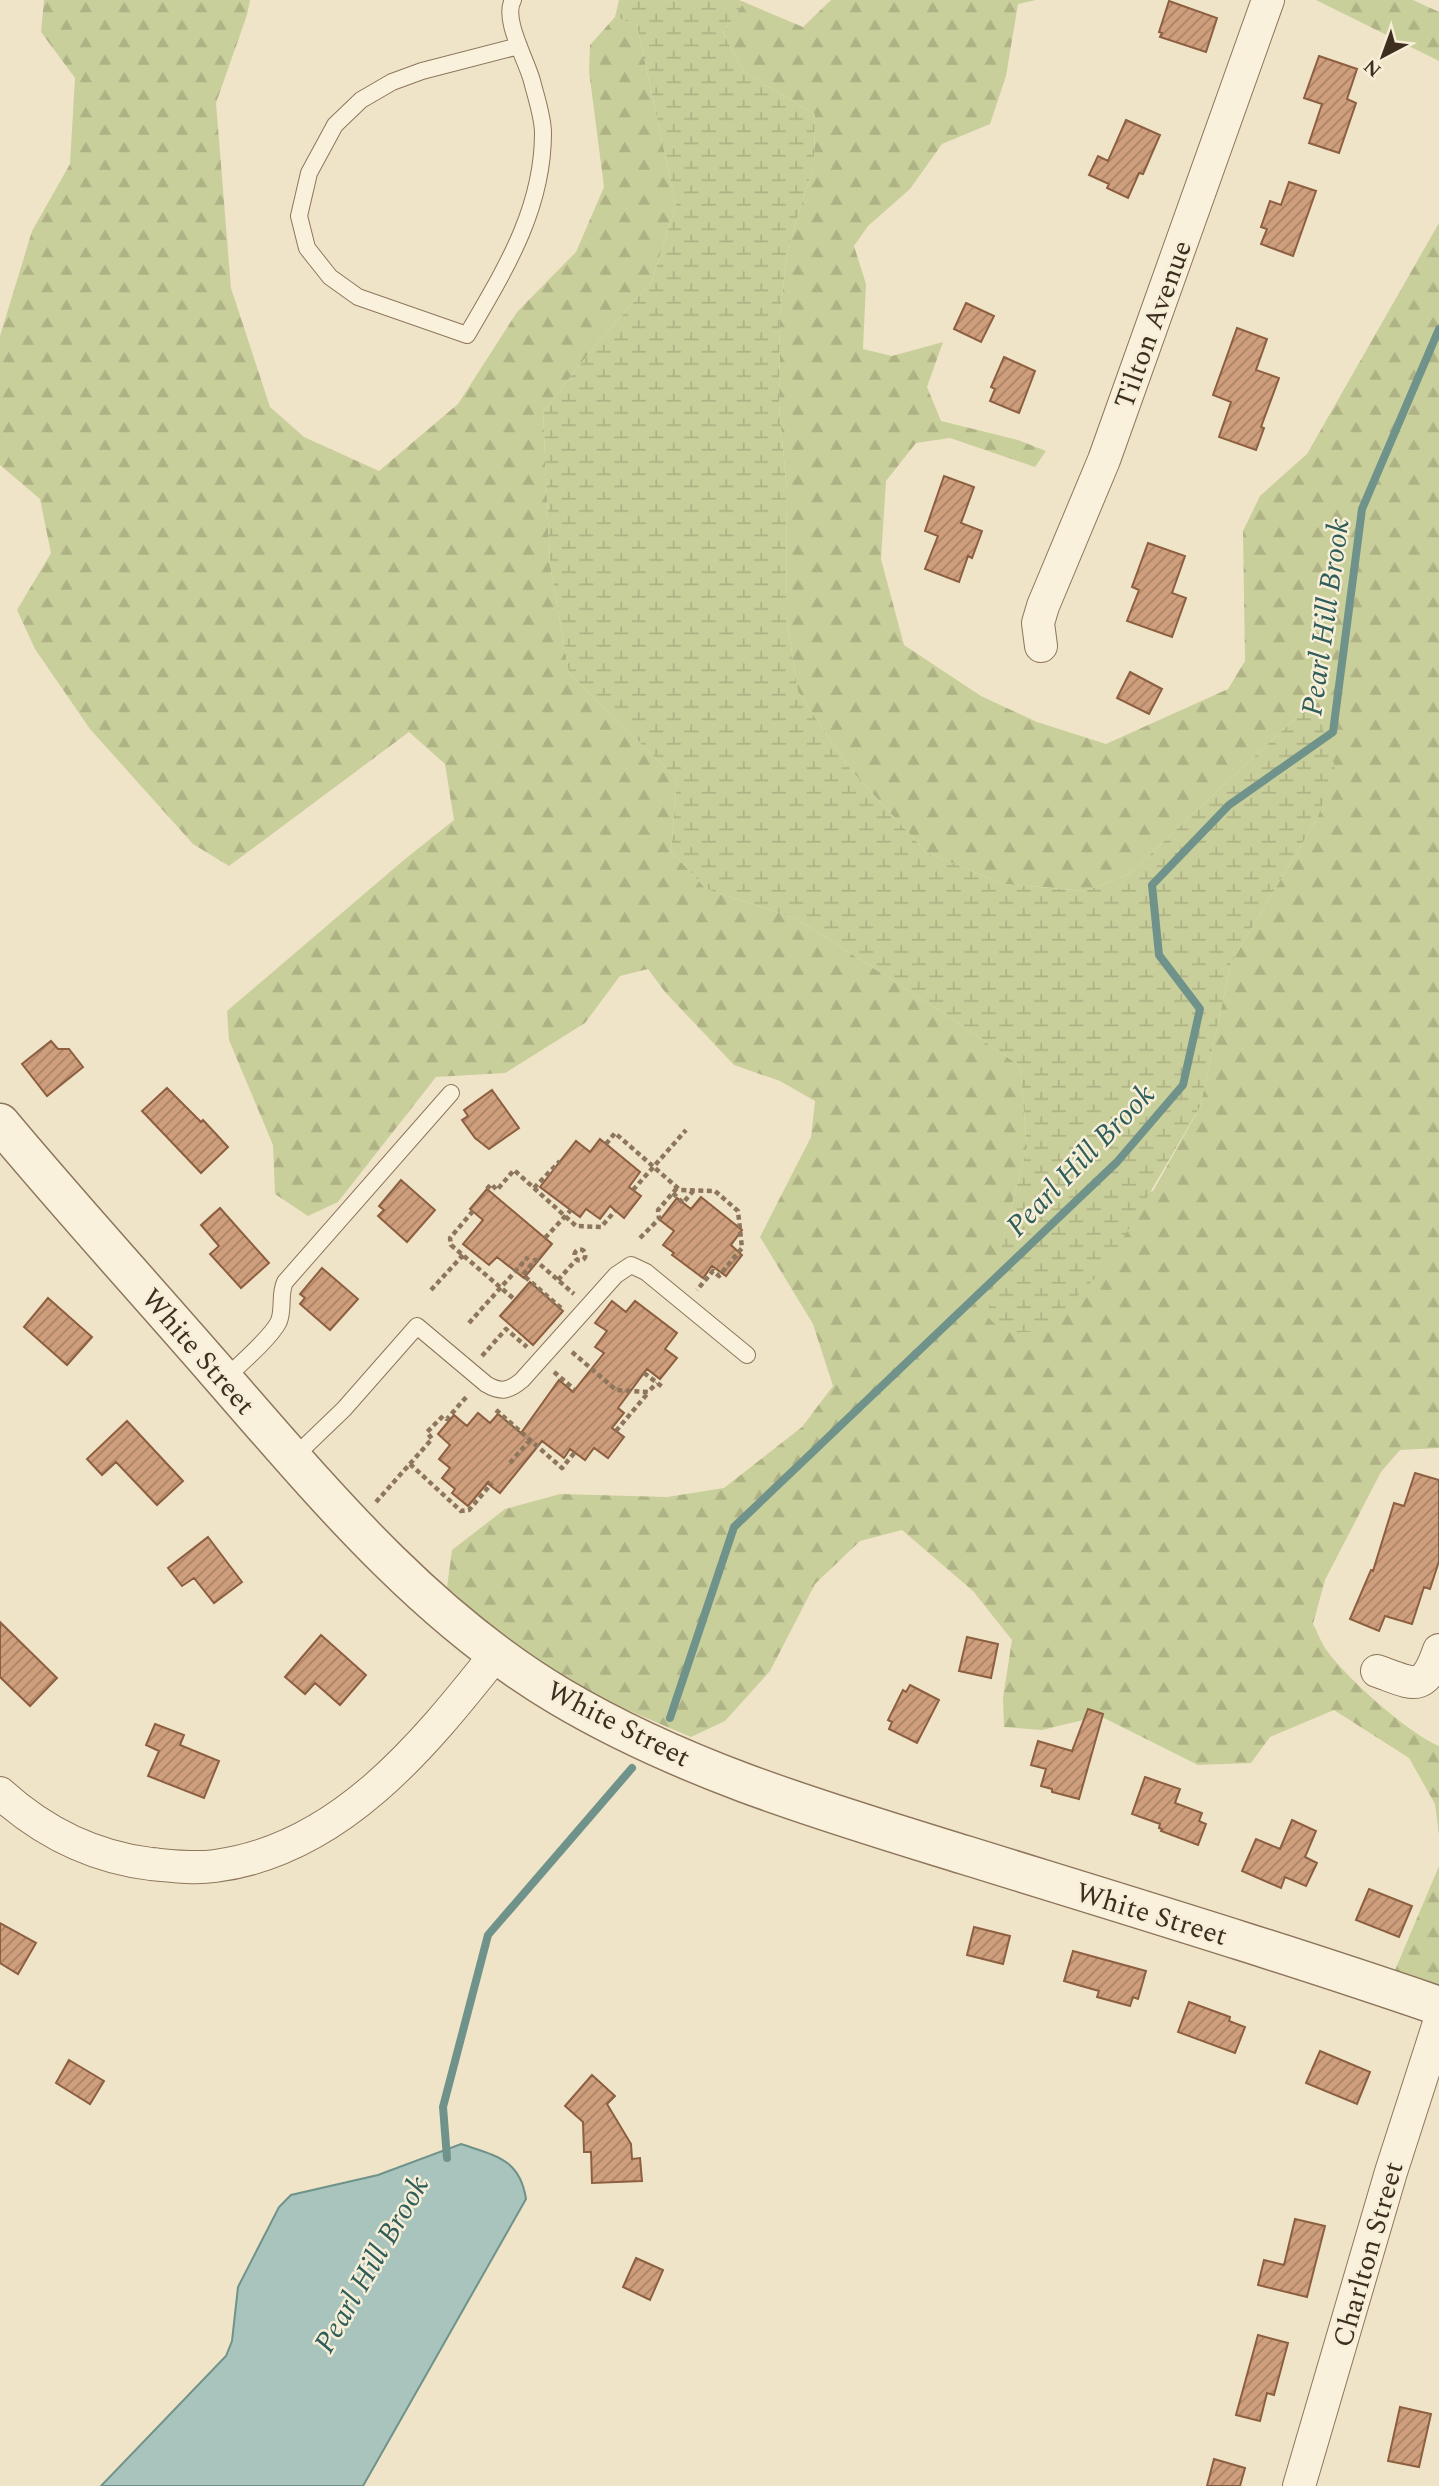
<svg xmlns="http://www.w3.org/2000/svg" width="1439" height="2486" font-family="Spectral,serif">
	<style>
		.forest { fill: url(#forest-firs) }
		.wetland { fill: url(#wetland-marsh) }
		.water { fill: #a9c4bc; stroke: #6f938a; stroke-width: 2 }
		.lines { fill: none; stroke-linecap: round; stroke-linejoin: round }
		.stream { stroke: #6f938a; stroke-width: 8 }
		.building { fill: url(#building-hatch); stroke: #8d5f41; stroke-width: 2 }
		.service-casing { stroke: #8d765c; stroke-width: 18 }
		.minor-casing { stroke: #8d765c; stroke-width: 34 }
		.tertiary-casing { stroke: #8d765c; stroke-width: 41 }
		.path { stroke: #8d765c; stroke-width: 4.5; stroke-dasharray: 5 3.5; stroke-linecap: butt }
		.service { stroke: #faf1dc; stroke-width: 16 }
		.minor { stroke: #faf1dc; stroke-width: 32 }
		.tertiary { stroke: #faf1dc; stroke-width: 38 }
		.labels { text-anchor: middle; stroke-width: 5; stroke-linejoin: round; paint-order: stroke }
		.street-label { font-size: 28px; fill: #3d2e20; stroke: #f7eed8 }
		.water-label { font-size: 30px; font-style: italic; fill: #2f5d5a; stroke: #f7eed8 }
	</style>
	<defs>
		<pattern id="forest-firs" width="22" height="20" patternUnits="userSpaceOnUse" patternTransform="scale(1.75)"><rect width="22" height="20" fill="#c9cf9b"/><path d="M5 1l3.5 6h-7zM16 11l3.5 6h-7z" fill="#aeb285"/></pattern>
		<pattern id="wetland-marsh" width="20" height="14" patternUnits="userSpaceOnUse" patternTransform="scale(1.75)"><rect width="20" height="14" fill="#c9cf9b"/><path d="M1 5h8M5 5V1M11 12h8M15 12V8" fill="none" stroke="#aeb285"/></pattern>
		<pattern id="building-hatch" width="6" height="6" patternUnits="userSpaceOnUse" patternTransform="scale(1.75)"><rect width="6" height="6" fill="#cf9f7d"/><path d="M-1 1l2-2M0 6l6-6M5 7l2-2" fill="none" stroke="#a98266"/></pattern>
	</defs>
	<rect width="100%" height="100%" fill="#f0e4c8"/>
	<path class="forest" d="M44,0H250L247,15L216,103L231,288L270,407L304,437L379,471L458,404L517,312L576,252L604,187L589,71L590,45L615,17L637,25L676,205L652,281L590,352L543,412L550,564L569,673L677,779L671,851L706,889L797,919L945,1014L1020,1066L1027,1147L1004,1235L1153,1191L1200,1107L1231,963L1318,817L1304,710L1128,875L1085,891L1004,884L927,853L850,769L798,692L786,614L787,491L779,406L780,316L787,252L814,163L815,114L744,72L723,33L744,2L803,27L831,0H1036L1018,4L1006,76L990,124L942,144L910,189L868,226L854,246L866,284L863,349L892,356L943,342L927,387L941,421L1018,440L1046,451L1035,467L950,438L916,443L886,481L881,559L904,645L981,696L1037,722L1106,744L1228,689L1245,661L1243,531L1260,496L1307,454L1439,223V1448L1400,1450L1381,1472L1325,1580L1313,1624C1317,1631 1320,1640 1325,1648C1344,1676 1408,1733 1439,1746V1835L1435,1804L1409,1758L1334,1710L1270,1737L1251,1763L1198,1765L1100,1716L1042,1730L1004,1727L1003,1698L1012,1640L973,1591L902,1530L860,1541L815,1584L770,1671L725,1721L691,1737L611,1703L528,1659L447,1587L452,1550L505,1509L560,1494L667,1497L724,1488L802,1427L833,1386L813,1324L760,1237L811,1137L815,1101L780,1081L734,1065L665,992L648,969L620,976L585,1023L505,1073L436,1077L338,1202L308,1216L275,1194L273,1145L229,1040L227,1011L405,859L454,820L445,764L409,732L229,866L193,844L90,729L35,649L17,610L51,553L40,499L0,465V336L32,231L70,164L75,78L41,32Z
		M1316,0H1413L1439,12V61Z
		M1439,1866V1987L1393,1975Z"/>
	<path class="wetland" d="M619,0H739L744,2L723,33L744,72L815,114L814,163L787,252L780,316L779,406L787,491L786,614L798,692L850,769L927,853L1004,884L1085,891L1128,875L1304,710L1318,713L1335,767L1318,817L1231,963L1200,1107L1107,1266L1043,1331L1004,1333L987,1316L1004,1235L1027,1147L1020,1066L945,1014L797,919L706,889L671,851L677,779L569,673L550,564L543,412L590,352L652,281L676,205L637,25L615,17Z"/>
	<path class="water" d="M461,2144C496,2156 520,2159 526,2199L363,2486H101L226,2356L232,2341L238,2287L279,2207L291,2195L378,2175Z"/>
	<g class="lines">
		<path class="stream" d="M670,1718L734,1527L1117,1162L1183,1085L1200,1009L1159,955L1152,885L1229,805L1333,732L1362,509L1439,329
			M447,2158L443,2107L488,1935L632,1768"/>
	</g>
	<path class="building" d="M1169,1L1217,18L1206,52L1160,37L1162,33L1159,32Z
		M1319,56L1357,69L1347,99L1356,103L1339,153L1309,143L1322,104L1304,98Z
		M1126,120L1160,135L1143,174L1139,173L1128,198L1107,188L1109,184L1089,175L1098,156L1108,161Z
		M1289,182L1316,191L1293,256L1261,244L1267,229L1261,227L1270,201L1281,205Z
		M966,303L994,316L981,342L954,329Z
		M1237,328L1267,339L1256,370L1279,378L1261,427L1264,428L1256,450L1219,437L1231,402L1213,395Z
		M1004,357L1035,371L1019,413L990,401L995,389L991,387Z
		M944,476L974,487L961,523L982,531L972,558L968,556L959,582L925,569L938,536L925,531Z
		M1148,543L1185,556L1172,593L1186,598L1172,637L1127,621L1139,590L1132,587Z
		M1130,672L1162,689L1149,714L1117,698Z
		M51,1041L58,1049H69L83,1067L47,1096L22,1064Z
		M167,1088L201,1122L203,1120L228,1147L201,1173L142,1111Z
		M492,1090L519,1128L489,1149L475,1138L462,1120L468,1116L464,1110Z
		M600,1139L640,1172L629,1187L641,1196L624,1218L610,1206L600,1219L586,1209L580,1217L540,1187L576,1141L590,1152Z
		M401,1180L435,1210L407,1242L378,1216L384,1210L379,1206Z
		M487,1189L552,1244L524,1278L497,1257L489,1265L463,1244L483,1220L470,1209Z
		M701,1197L742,1230L731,1245L742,1255L726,1276L712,1266L703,1278L672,1255L674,1253L663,1245L674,1231L660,1220L677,1198L691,1209Z
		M220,1208L269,1263L241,1288L210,1254L219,1246L201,1225Z
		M322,1268L358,1299L330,1330L300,1304L305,1298L300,1294Z
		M530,1282L563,1311L533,1345L500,1316Z
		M48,1298L92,1337L67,1365L24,1327Z
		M612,1301L626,1312L635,1301L677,1333L665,1349L677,1358L660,1379L647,1369L618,1408L624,1413L612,1428L624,1437L608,1458L594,1448L585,1460L570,1449L564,1458L542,1441L500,1493L487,1483L489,1481L468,1506L452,1493L455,1489L442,1478L450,1468L439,1459L450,1445L438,1434L454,1415L467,1426L478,1413L490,1423L498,1414L521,1433L559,1380L573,1392L604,1353L595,1347L607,1331L595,1323Z
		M127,1421L183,1481L157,1505L116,1462L102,1475L87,1459Z
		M1415,1473L1439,1480V1561L1430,1589L1424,1587L1412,1624L1385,1616L1379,1631L1350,1619L1371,1570L1373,1571L1394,1503L1404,1506Z
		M208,1537L242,1582L214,1603L194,1578L182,1586L168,1568Z
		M0,1622L57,1678L30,1706L0,1677Z
		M321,1635L366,1675L340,1705L315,1683L305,1694L285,1677Z
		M967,1637L998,1644L991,1678L959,1671Z
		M910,1685L939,1700L917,1743L889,1729L892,1722L888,1720L903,1690L906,1692Z
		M1088,1709L1103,1714L1079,1799L1052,1792V1789L1041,1786L1046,1769L1031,1765L1038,1741L1072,1751Z
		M155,1724L184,1735L180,1745L219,1761L204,1798L148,1776L159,1751L146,1745Z
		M1145,1777L1180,1789L1175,1803L1202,1813L1199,1821L1206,1824L1198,1845L1161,1831L1162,1829L1159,1828L1160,1824L1132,1814Z
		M1292,1820L1316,1831L1305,1857L1317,1863L1306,1886L1285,1877L1281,1888L1242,1871L1256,1839L1280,1849Z
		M1369,1889L1412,1906L1399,1937L1356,1920Z
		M0,1923L36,1943L18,1974L0,1963Z
		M974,1927L1010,1936L1003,1964L967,1955Z
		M1073,1951L1146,1971L1138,1999L1133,1997L1130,2006L1097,1997L1099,1991L1064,1981Z
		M1189,2002L1230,2017L1229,2021L1245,2027L1235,2053L1178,2032Z
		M1320,2051L1370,2072L1357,2104L1306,2083Z
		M69,2060L104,2081L90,2104L56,2083Z
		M592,2075L615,2096L607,2104L631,2144L632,2159L640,2158L642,2181L592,2183L591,2152H584L583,2122L565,2106Z
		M1295,2219L1325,2226L1307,2297L1258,2285L1264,2260L1284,2265Z
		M636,2258L663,2270L650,2300L623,2287Z
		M1258,2335L1288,2343L1274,2395L1267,2393L1260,2421L1236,2415Z
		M1400,2407L1431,2414L1419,2467L1388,2461Z
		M1214,2459L1245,2468L1240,2486H1207Z"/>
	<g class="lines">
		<g class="service-casing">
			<path id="service" d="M513,0C502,19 527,61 532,81C536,97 543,117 543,133C543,210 504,271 467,335L358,297L330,277L307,248L299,216L309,173L335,125L361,100L392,82L422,71L519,46
				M224,1379C238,1366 272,1337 279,1321C284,1308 279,1295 285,1282L451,1093
				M293,1458L344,1409L417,1326L486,1384C501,1393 509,1391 522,1380L616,1275L631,1265L646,1272L747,1355"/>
		</g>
		<g class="minor-casing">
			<path id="minor" d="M1041,646L1038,623L1043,606L1104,460L1268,0
				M1377,1671C1414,1684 1424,1694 1439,1650
				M0,1793C43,1832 94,1857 151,1864C172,1866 194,1869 215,1866C339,1850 423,1746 496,1654
				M1299,2486L1391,2172L1439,2023"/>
		</g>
		<g class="tertiary-casing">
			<path id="tertiary" d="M0,1123C71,1208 146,1290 218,1373C321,1491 423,1615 559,1696C685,1771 826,1812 965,1855C1123,1904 1282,1952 1439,2006"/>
		</g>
		<path class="path" d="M606,1144L615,1133L680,1190L715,1191L738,1211L742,1248L719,1276L713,1271L697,1290
			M534,1188L560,1161
			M487,1189L491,1184L497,1190L514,1170L576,1226L601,1227L615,1211
			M633,1190L686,1130
			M673,1193L683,1203L693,1191
			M473,1211L450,1238L451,1245L514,1299
			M545,1238L571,1210
			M640,1238L659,1219L658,1210L677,1188
			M574.5 1255a5.5 5.5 0 1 1 11 0a5.5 5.5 0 1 1-11 0Z
			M558,1280L576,1260
			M431,1290L463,1255
			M561,1308L523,1275L535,1260L574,1294
			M469,1323L528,1257
			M572,1352L616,1390L648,1392L657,1383
			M482,1356L506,1329L527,1347
			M554,1372L575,1390
			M644,1373L664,1388
			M496,1410L562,1468L575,1452
			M616,1431L648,1393
			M510,1463L530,1440
			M410,1464L461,1511L469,1510L492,1483
			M376,1502L432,1439L427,1432L443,1416L447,1419L468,1395"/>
		<use href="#service" class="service"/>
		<use href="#minor" class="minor"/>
		<use href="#tertiary" class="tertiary"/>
	</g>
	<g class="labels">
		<g class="street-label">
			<text transform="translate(1152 324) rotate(-70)" y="10">Tilton Avenue</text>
			<text transform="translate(199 1351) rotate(49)" y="10">White Street</text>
			<text transform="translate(619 1723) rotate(27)" y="10">White Street</text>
			<text transform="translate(1152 1913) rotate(17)" y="10">White Street</text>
			<text transform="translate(1367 2254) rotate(-74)" y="10">Charlton Street</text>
		</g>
		<g class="water-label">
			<text transform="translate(1325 617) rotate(-82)" y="10">Pearl Hill Brook</text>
			<text transform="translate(1080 1160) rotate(-46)" y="10">Pearl Hill Brook</text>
			<text transform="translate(371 2264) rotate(-60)" y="10">Pearl Hill Brook</text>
		</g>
	</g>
	<g transform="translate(1383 56) rotate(221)" stroke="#f7eed8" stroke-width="5" paint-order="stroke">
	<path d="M0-5L12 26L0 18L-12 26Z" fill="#3d2e20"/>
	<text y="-10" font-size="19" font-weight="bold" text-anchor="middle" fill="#3d2e20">N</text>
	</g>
</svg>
